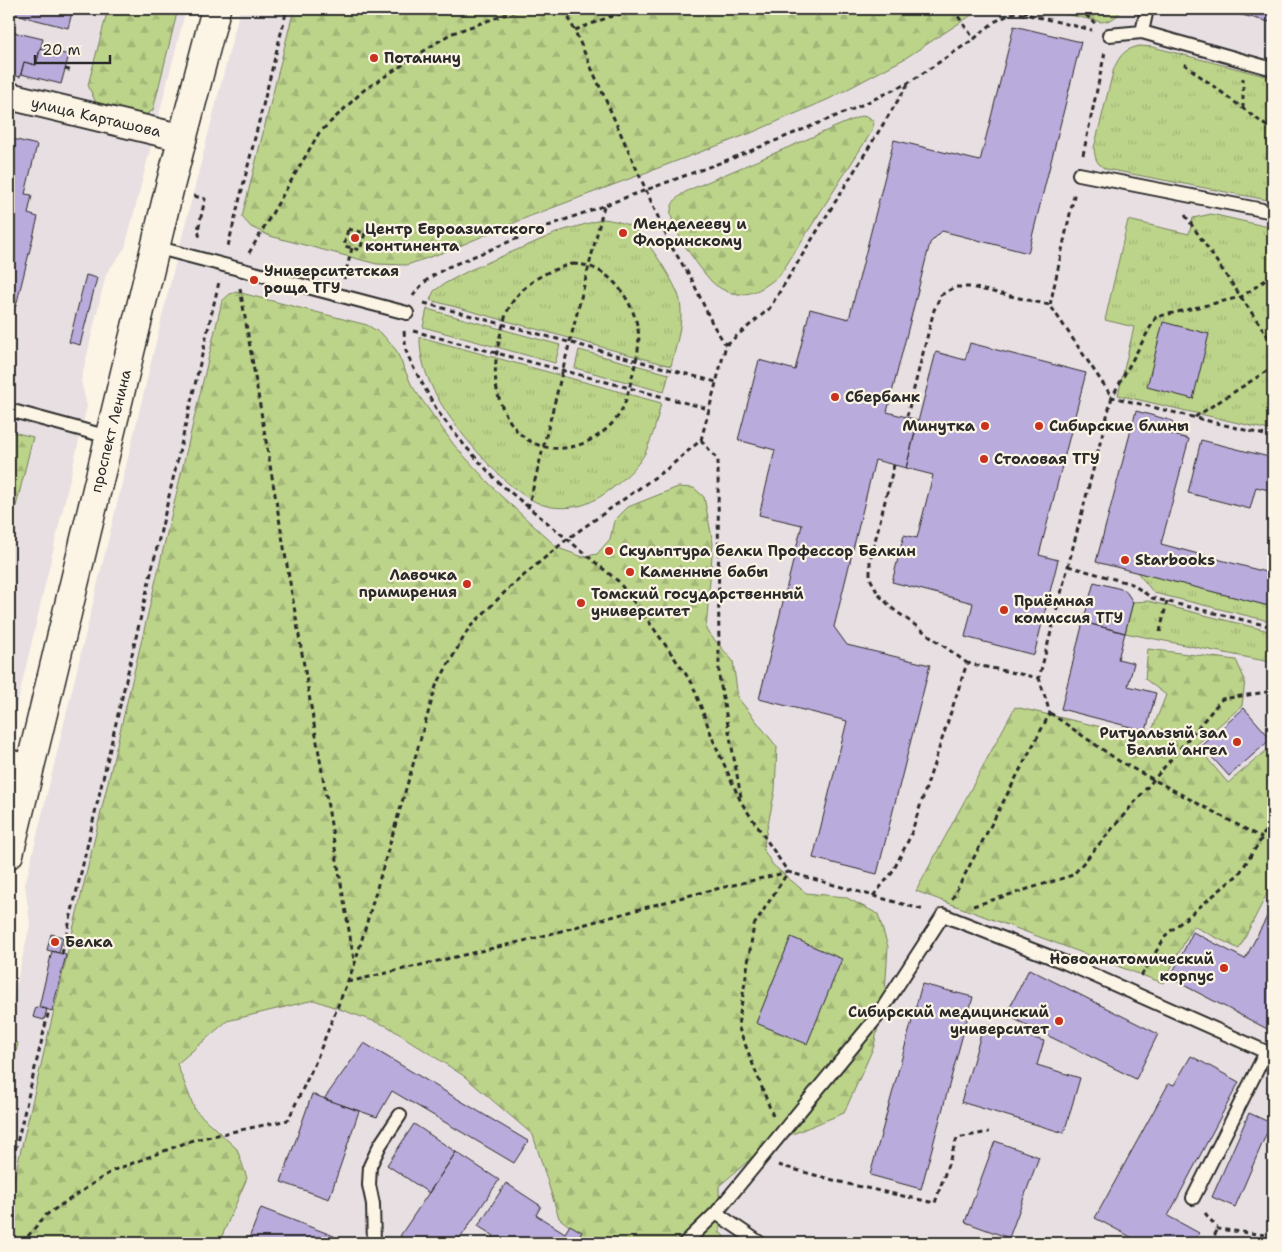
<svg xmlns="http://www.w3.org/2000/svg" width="1282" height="1252" font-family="'Shantell Sans',sans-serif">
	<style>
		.built { fill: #e8dfe2 }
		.grass { fill: url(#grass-tufts); stroke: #74805a }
		.forest { fill: url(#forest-firs); stroke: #74805a }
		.building { fill: #b9abdb; stroke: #2b2b2b }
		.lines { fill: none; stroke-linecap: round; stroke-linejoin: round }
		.lane-casing { stroke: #2b2b2b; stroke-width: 16 }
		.street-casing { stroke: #2b2b2b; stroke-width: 30 }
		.primary-casing { stroke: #2b2b2b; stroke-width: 31 }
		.path { stroke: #2b2b2b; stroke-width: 3; stroke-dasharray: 5 4; stroke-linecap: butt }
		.lane { stroke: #fcf5e5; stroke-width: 12 }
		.street { stroke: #fcf5e5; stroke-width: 26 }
		.primary { stroke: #fcf5e5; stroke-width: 28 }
		.poi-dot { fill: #c8321e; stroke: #fcf5e5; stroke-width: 2 }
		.labels { text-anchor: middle; stroke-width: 4.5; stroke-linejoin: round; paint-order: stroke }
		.poi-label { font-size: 15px; font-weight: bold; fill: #2b2b2b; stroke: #fcf5e5; text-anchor: start }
		.street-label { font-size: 15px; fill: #2b2b2b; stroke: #fcf5e5 }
	</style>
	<defs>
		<pattern id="grass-tufts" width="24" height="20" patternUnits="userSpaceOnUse" patternTransform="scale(1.25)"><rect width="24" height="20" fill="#bcd48a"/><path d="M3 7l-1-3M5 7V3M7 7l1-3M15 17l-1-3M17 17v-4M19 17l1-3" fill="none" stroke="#a2b677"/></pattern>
		<pattern id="forest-firs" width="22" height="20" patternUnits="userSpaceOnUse" patternTransform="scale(1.25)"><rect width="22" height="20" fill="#bcd48a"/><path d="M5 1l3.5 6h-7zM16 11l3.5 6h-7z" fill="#a2b677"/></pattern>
	</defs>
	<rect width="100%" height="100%" fill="#fcf5e5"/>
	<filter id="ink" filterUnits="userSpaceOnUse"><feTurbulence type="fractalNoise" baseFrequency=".02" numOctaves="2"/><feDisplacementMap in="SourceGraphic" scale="10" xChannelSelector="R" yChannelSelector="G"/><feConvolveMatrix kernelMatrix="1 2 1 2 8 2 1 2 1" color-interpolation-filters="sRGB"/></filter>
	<g filter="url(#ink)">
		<path class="built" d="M9,9H186L125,248L106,274L81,381L87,406L9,739Z
			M240,9H1273V1243H9V1014L30,925L25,885L168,292Z"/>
		<path class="grass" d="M1139,46L1153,47L1273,78V201L1106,169C1096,164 1095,158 1094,148L1114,68C1121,54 1124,50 1139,46Z
			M1211,214L1273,228V431L1118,395L1134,327L1105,320L1128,220L1189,234L1193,218Z
			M604,219C615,221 624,222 633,228C646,237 678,286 680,301C684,322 676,345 671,366L430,300L434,291L444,284L470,270L561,231Z
			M427,309L560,345L555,363L423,327Z
			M420,337L661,403C657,420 653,437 645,453C636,471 607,495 588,503C577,508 559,509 547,506C517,499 483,459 464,436C442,408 419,374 420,337Z
			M579,350L669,374L664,392L575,368Z
			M1137,572L1273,607V622L1154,593Z
			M1148,601L1273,632V651L1270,662L1125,633L1133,602Z
			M10,1041L18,1043L9,1083V1043Z"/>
		<path class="forest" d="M108,9H178L153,110L146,115L96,103L88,85Z
			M294,9H981L904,59L829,99L751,133L528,217L450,250L407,265L377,264L270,236L251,227L242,217Z
			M1044,9H1123C1116,18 1111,21 1101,22Z
			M861,116L869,117L874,122L872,131L780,275C766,286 752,298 732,293C726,292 716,286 712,282C700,269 668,226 671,210C672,199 683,193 691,189Z
			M237,292L367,325L382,334L396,350L412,386L454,445L500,495L558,548L583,557L597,554L610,539L614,521L628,507L678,487L694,488L704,497L713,543L706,630L733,661L738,698L777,747L775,790L763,849L773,865L806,893L845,897L878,914L888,947L885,993L874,1046L844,1113L768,1144L719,1186L720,1232L730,1243H591L559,1218L533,1135L464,1076L387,1026L314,1000L227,1021L177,1064L195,1110L237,1149L247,1178L219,1243H29L9,1236V1200L222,301L230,294Z
			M9,431L33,437L9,535Z
			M1148,649L1236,660L1245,680L1242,706L1196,745L1228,783L1273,745V882L1239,949L1193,926L1163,983L916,891L1015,707L1149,738L1166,695L1145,679Z"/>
		<path class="building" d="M9,9H73L68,28L9,13Z
			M1218,9H1273V23L1250,17Z
			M1014,26L1081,42L1028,253L942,231L930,243L887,412L918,420L906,468L875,460L834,627L847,645L930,665L877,874L813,858L847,721L759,699L802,525L759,515L775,450L738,440L759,360L795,370L810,309L849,319L894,140L980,161Z
			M9,31L43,39L36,65L24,62L20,77L9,74Z
			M40,48L69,55L61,84L21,74L24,62L36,65Z
			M9,138L37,145L25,194L32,195L28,214L38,217L16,306L9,304V306Z
			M86,275L97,278L80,345L69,342Z
			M1163,322L1209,334L1193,399L1147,387Z
			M970,343L1086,373L1039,555L1058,560L1034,655L965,637L973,603L892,582L904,535L917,538L933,475L906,468L936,352L965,360Z
			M1136,411L1173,421L1170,434L1189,439L1161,544L1273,574V607L1096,562Z
			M1201,440L1273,458V491L1256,487L1250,509L1188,493Z
			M1094,582L1125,590L1133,602L1125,633L1083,622Z
			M1083,622L1125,633L1118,659L1134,663L1128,686L1156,693L1146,731L1061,709Z
			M1244,708L1271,739L1229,776L1202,746Z
			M1273,905V1032L1170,978L1193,932L1245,959Z
			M51,934L63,937L59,953L47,950Z
			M791,937L842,959L807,1044L756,1023Z
			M52,951L66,955L52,1011L39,1007Z
			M1029,969L1158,1034L1136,1079L1006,1015Z
			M922,984L973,997L921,1189L870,1175Z
			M36,1007L47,1009L44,1020L33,1017Z
			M984,1024L1044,1041L1037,1065L1080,1078L1064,1133L961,1102Z
			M364,1043L528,1141L514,1163L392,1091L377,1117L324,1099Z
			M1191,1056L1239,1082L1168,1216L1199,1233L1193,1243H1142L1095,1218L1169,1083L1174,1085Z
			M312,1094L359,1111L329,1199L281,1182Z
			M1249,1113L1271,1123L1235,1207L1212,1197Z
			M414,1124L456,1152L429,1193L387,1165Z
			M995,1141L1039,1157L1009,1238L965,1222Z
			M456,1152L499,1180L457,1243H412L400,1236Z
			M506,1183L541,1206L536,1215L565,1233L570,1225L582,1232L576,1241L581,1243H489L494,1236L478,1226Z
			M261,1208L334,1236L331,1243H247Z
			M84,1236L109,1242V1243H82Z"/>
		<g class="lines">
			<g class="lane-casing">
				<path id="lane" d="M1142,32L1147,9
					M1109,35L1142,32L1273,69
					M1079,174L1273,212
					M155,247L407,313
					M9,410L109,437
					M9,756L31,761
					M1193,1198L1266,1052
					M716,1213L760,1243
					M374,1243L373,1204L369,1185L370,1166L380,1145L400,1115
					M685,1243L716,1213L877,1017L943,915L1066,963L1273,1055"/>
			</g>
			<g class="street-casing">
				<path id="street" d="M9,96L183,138"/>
			</g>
			<g class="primary-casing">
				<path id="primary" d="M9,854L169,190L216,9"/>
			</g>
			<path class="path" d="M565,9L671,246L691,278L713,325L726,345
				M953,9L974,39
				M1079,9L1095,23
				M1025,14L1027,9
				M575,30L612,16L641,9
				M1184,64L1273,131
				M65,69L73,71
				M1243,109V78
				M1083,155L1105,52
				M194,196L205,199L198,230L200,238
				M1185,215L1273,344
				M348,229L365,233L360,250L344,246Z
				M228,246L287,9
				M249,253L319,133L364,90L450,34L521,9
				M573,264C578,264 584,265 588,266C615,274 633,303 638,329C641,346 635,365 631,381C628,394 624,410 615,420C589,452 537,462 511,423C492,395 493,369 500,336C503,324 506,311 513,301C527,281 550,269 573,264Z
				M1273,275L1241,297L1156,317L1112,397L1273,437
				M344,279L352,248
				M240,288L354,960
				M413,296L418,289L429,278L448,267L540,229L733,158L851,110L908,83L974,39L994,22L1013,13L1025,14L1092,30
				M424,303L716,382
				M1050,305L1075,191
				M404,331L406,351L412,365L438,412L465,446L498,482L618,581L652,626L692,683L714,742L741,802L788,872L924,910
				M413,331L709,409
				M1195,417L1273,367
				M701,440L718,460L719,676L741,797
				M894,465L870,561V578L878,594L893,609L967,663
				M528,508L604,206
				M1068,566L1132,584L1152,598L1273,627
				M1160,632L1167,601
				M1050,713L1119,761L1262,838
				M873,896L892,873L910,837L967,663L1039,678L1112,397L1050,305L971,287H955L941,295L934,310L907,416
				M952,899L1050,713L1039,678
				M973,906L1073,875L1222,699L1273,691
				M62,954L219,282
				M1141,976L1167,934L1239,874L1262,838L1273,813
				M348,982L532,939L687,896L788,872
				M773,1116L738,1026L754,925L788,872
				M778,1165L848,1184L935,1203L957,1138L989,1132
				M9,1176L49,1010
				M1205,1213L1218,1229L1273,1236
				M22,1243L46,1215L112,1171L193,1140L288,1120L315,1063L355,963L436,686L469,628L510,587L566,540L668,468L701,440L726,345L769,309L908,84
				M1210,1243L1218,1229"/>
			<use href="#lane" class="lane"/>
			<use href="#street" class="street"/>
			<use href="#primary" class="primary"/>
		</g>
	</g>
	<g class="poi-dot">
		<circle cx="374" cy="58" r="5"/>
		<circle cx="623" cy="233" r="5"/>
		<circle cx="355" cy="238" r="5"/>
		<circle cx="254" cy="280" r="5"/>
		<circle cx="835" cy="397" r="5"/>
		<circle cx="985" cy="426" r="5"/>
		<circle cx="1039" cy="426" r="5"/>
		<circle cx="984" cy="459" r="5"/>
		<circle cx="609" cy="551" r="5"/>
		<circle cx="1125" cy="560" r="5"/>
		<circle cx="630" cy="572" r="5"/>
		<circle cx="467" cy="584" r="5"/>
		<circle cx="581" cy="603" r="5"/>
		<circle cx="1004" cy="610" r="5"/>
		<circle cx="1237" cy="742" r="5"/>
		<circle cx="55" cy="942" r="5"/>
		<circle cx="1224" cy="968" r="5"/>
		<circle cx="1059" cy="1021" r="5"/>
	</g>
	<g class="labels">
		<g class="poi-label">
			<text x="384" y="63">Потанину</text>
			<text x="633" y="229">Менделееву и<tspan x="633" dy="17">Флоринскому</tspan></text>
			<text x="365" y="234">Центр Евроазиатского<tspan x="365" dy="17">континента</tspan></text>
			<text x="264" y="276">Университетская<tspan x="264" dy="17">роща ТГУ</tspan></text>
			<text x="845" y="402">Сбербанк</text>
			<text x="975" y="431" text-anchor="end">Минутка</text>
			<text x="1049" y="431">Сибирские блины</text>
			<text x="994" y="464">Столовая ТГУ</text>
			<text x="619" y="556">Скульптура белки Профессор Белкин</text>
			<text x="1135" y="565">Starbooks</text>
			<text x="640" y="577">Каменные бабы</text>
			<text x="457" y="580" text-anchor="end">Лавочка<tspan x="457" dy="17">примирения</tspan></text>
			<text x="591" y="599">Томский государственный<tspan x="591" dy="17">университет</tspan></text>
			<text x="1014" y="606">Приёмная<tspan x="1014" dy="17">комиссия ТГУ</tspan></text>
			<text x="1227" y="738" text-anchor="end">Ритуальзый зал<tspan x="1227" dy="17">Белый ангел</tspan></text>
			<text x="65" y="947">Белка</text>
			<text x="1214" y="964" text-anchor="end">Новоанатомический<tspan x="1214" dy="17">корпус</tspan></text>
			<text x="1049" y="1017" text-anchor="end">Сибирский медицинский<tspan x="1049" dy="17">университет</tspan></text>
		</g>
		<g class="street-label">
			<text transform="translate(96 117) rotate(13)" y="5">улица Карташова</text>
			<text transform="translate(111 431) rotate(-76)" y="5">проспект Ленина</text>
		</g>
	</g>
	<rect width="1282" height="1252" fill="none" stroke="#fcf5e5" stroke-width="30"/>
	<rect x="15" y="15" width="1252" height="1222" fill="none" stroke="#2b2b2b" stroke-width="2" filter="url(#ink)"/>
	<path d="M35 55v8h75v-8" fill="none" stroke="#2b2b2b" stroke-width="2.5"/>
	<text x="42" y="55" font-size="15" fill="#2b2b2b" stroke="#fcf5e5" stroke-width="4" paint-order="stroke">20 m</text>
</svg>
